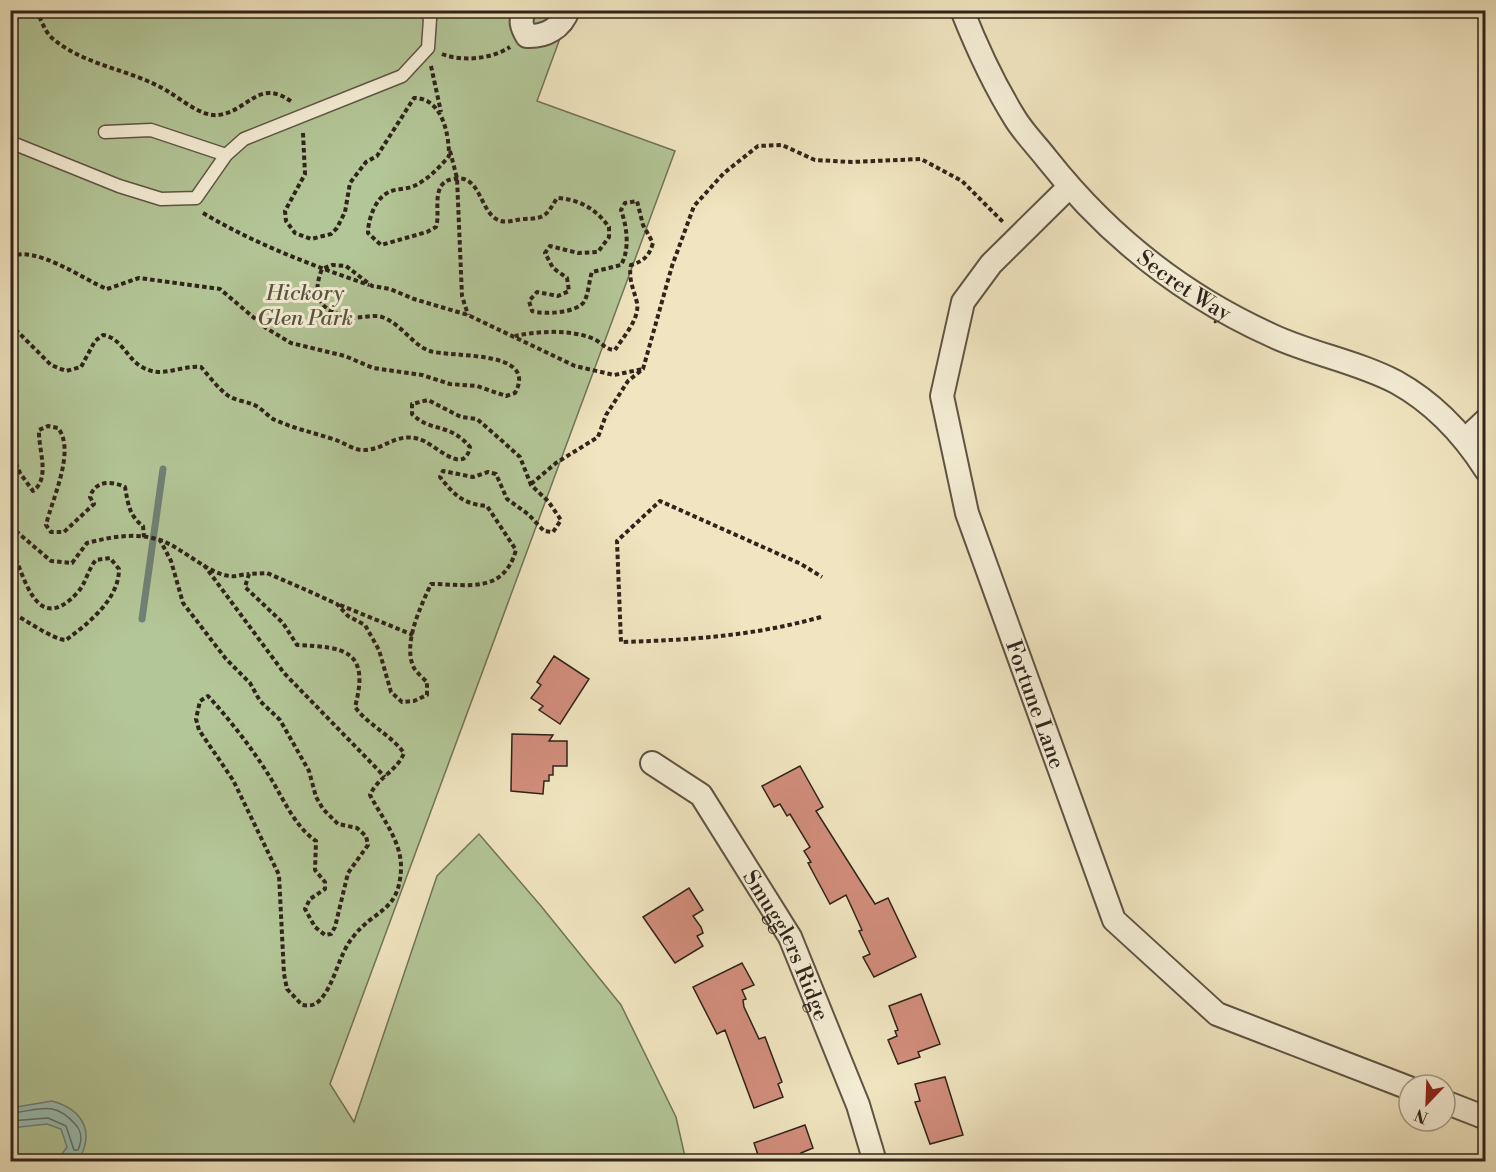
<svg xmlns="http://www.w3.org/2000/svg" width="1496" height="1172" font-family="'Libre Bodoni',serif">
	<style>
		.green { fill: #b3c697; stroke: #717459; stroke-width: 1.5 }
		.water { fill: #9abfb5; stroke: #6f8177; stroke-width: 1.5 }
		.lines { fill: none; stroke-linecap: round; stroke-linejoin: round }
		.shore { stroke: #647168; stroke-width: 1.5 }
		.stream { stroke: #6f8177; stroke-width: 7 }
		.building { fill: #d18d7c; stroke: #2f231b; stroke-width: 1.5 }
		.lane-casing { stroke: #5f5444; stroke-width: 15 }
		.street-casing { stroke: #5f5444; stroke-width: 26 }
		.path { stroke: #2f231b; stroke-width: 4; stroke-dasharray: 4.5 3; stroke-linecap: butt }
		.lane { stroke: #f5eed6; stroke-width: 12 }
		.street { stroke: #f5eed6; stroke-width: 22 }
		.labels { text-anchor: middle; stroke-width: 6; stroke-linejoin: round; paint-order: stroke }
		.street-label { font-size: 22px; fill: #2f231b; stroke: #f5eed6 }
		.park-label { font-size: 22px; font-style: italic; fill: #575440; stroke: #f5eed6 }
	</style>
	<rect width="100%" height="100%" fill="#f0e5c0"/>
	<filter id="stains"><feTurbulence type="fractalNoise" baseFrequency=".00333" numOctaves="4"/><feColorMatrix values="0 0 0 0 .2 0 0 0 0 .09 0 0 0 0 .02 0 0 0 .5 -.17"/></filter>
	<radialGradient id="worn" r=".72"><stop offset=".6" stop-color="#630" stop-opacity="0"/><stop offset="1" stop-color="#630" stop-opacity=".3"/></radialGradient>
	<path class="green" d="M10,11H570L537,101L675,151L330,1084L354,1122L437,876L479,834L541,906L621,1005L676,1117L686,1161H11Z"/>
	<path class="water" d="M52,1101C84,1110 95,1133 78,1161H57L67,1147L61,1129L47,1124L11,1128V1108Z"/>
	<g class="lines">
		<path class="shore" d="M10,1113C39,1111 53,1099 75,1124C82,1131 82,1141 78,1150H74L66,1126L48,1118L10,1121"/>
		<path class="stream" d="M142,619L163,469"/>
	</g>
	<path class="building" d="M554,656L589,679L560,724L539,710L543,706L531,698L541,685L537,682Z
		M512,734L553,735L549,741H567V766H553V775H549V781H544L543,794L511,791Z
		M800,766L823,807L816,811L875,904L888,898L916,957L874,977L863,957L870,954L859,931L862,930L846,895L830,904L808,863L811,862L804,851L810,847L790,814L787,816L780,804L774,807L762,786Z
		M689,888L703,910L693,916L701,927L703,933L697,936L703,946L675,963L643,917Z
		M742,963L754,985L742,990L746,999L743,1000L744,1007L759,1039L765,1037L782,1082L778,1084L783,1097L754,1108L725,1030L717,1034L693,987Z
		M921,994L940,1044L918,1052L920,1057L898,1064L888,1040L897,1036L895,1031L898,1030L889,1006Z
		M945,1077L963,1135L930,1144L915,1102L920,1101L915,1084Z
		M805,1125L813,1148L801,1153L804,1161H760L754,1143Z"/>
	<g class="lines">
		<g class="lane-casing">
			<path id="lane" d="M105,132L151,130L226,155L244,139L402,76L428,48L430,19L427,10
				M10,142L119,186L161,199L196,198L226,155"/>
		</g>
		<g class="street-casing">
			<g id="street">
				<path d="M524,10C520,21 521,26 527,36C545,37 562,28 568,10"/>
				<path id="s1" d="M962,10C977,48 994,85 1016,120C1025,134 1037,146 1047,159C1107,235 1184,296 1273,336C1312,354 1358,362 1396,382C1434,403 1463,434 1486,470"/>
				<path id="s2" d="M1069,187L991,264L963,302L942,396L967,513L1114,920L1217,1014L1409,1088"/>
				<path d="M1466,439L1486,420"/>
				<path id="s3" d="M652,763L701,795L790,937L858,1105L875,1162"/>
				<path d="M1445,1102L1486,1118"/>
			</g>
		</g>
		<path class="path" d="M36,10C41,19 45,32 52,38C86,67 132,69 169,92C182,100 202,117 218,115C248,112 258,77 292,102
			M442,54C463,62 492,59 510,47
			M431,66L441,112
			M303,133L305,174L285,211L286,221L295,233L311,239L331,234L337,228L345,212L350,183L366,162L377,156L414,98C442,98 449,133 449,156C440,167 428,179 416,185C407,190 397,188 389,192C375,198 368,220 368,233L381,245L427,232L436,227C440,214 434,199 441,186C444,182 447,180 453,179C481,173 479,211 498,220C506,224 516,219 525,219C546,218 546,216 557,198C579,199 596,209 609,227V237L598,252L578,253L550,246L545,253L553,268L567,278L569,291L558,296L537,292L529,301L532,311C543,315 580,313 585,300C589,291 589,280 592,272L621,265C630,249 627,227 621,210L625,203L637,201L643,225L653,243C649,256 644,261 631,265C628,280 634,289 637,303C640,319 623,337 615,350C606,350 602,343 594,339C570,329 540,331 515,336
			M450,151L457,178L462,296L468,315
			M203,213C255,244 311,265 369,285
			M10,257C35,244 84,280 107,289L139,278L220,289L266,328L291,343L345,356L373,368L422,375L450,384L477,386L506,396L515,393C539,349 451,358 430,351C412,345 403,325 382,317C372,314 360,319 350,317C320,312 311,296 322,269L332,265L346,266L372,286L390,289L414,299L468,315L575,366L614,375L643,369
			M10,324L51,365L66,371L81,367L95,341L103,335C122,338 127,359 142,367C162,379 180,365 201,367C209,376 217,387 226,394C233,400 244,401 252,404C261,407 267,416 275,420C295,429 315,433 336,440C344,443 354,450 362,450C384,451 395,432 419,439C433,442 464,478 470,447C449,422 431,433 412,414V404L428,400L461,417L477,419L500,439L520,457L531,485L548,501L561,520L553,532L544,531L528,514L507,499L496,474L488,472L473,477L443,471L440,477C454,495 463,504 487,506L516,550C503,595 467,584 431,584C421,606 402,644 414,668C417,673 423,678 427,682V695L414,701L402,702L391,692L379,650L365,625L348,616L337,604L304,589L267,573L249,574L245,587L283,623L297,645C346,647 370,651 355,707C368,725 390,734 404,753C397,771 378,777 370,795C382,818 402,842 401,869C399,913 374,909 353,937C338,955 335,985 319,1001C314,1006 308,1006 302,1005L287,989L284,974L279,875L233,780L199,730L196,719L200,701L208,696C230,720 251,747 268,774C283,797 293,825 316,841L315,870L325,882V889L310,899L305,909L315,927L325,935L331,934L335,927L348,873L368,845L366,836L357,828L338,824L323,809L316,797L309,771L280,720L260,701L250,683L226,659L183,603L171,561L160,540
			M10,449L20,473L33,491C51,478 38,449 39,430L48,426L58,428C76,451 52,499 46,525L51,532H64L94,504L90,497C95,480 112,481 125,487C128,503 129,516 143,526L144,537
			M531,484L556,463L598,437L606,415L628,381L643,369L672,266L694,206L724,173L758,146L782,145L815,160L852,162L921,159L962,181L1004,223
			M10,526L51,561L72,563L87,543C111,537 135,532 160,540C183,548 208,574 230,576C236,577 243,574 249,574
			M10,545C24,573 35,639 78,592C86,583 88,569 96,560L110,558L119,569C119,599 89,623 66,640C53,640 25,619 10,612
			M204,565L284,673L385,777
			M340,605L413,635
			M821,617C753,636 691,640 621,642L617,541L660,501L801,564L822,577"/>
		<use href="#lane" class="lane"/>
		<use href="#street" class="street"/>
	</g>
	<g class="labels">
		<g class="street-label">
			<text dy="8" stroke="none"><textPath href="#s1" startOffset="360">Secret Way</textPath></text>
			<text dy="8" stroke="none"><textPath href="#s2" startOffset="576">Fortune Lane</textPath></text>
			<text dy="8" stroke="none"><textPath href="#s3" startOffset="232">Smugglers Ridge</textPath></text>
		</g>
		<g class="park-label">
			<text x="305" y="300">Hickory<tspan x="305" dy="25">Glen Park</tspan></text>
		</g>
	</g>
	<rect width="1496" height="1172" fill="none" stroke="#f0e5c0" stroke-width="36"/>
	<rect x="12" y="12" width="1472" height="1148" fill="none" stroke="#2f231b" stroke-width="3"/>
	<rect x="18" y="18" width="1460" height="1136" fill="none" stroke="#2f231b" stroke-width="1.5"/>
	<g transform="translate(1427 1103) rotate(203)"><circle r="28" fill="#f5eed6" stroke="#a69d8b" stroke-width="1.5"/>
	<path d="M0-4.5L10 22L0 15L-10 22Z" fill="#8f2418"/>
	<text y="-9" font-size="16" font-weight="bold" text-anchor="middle" fill="#2f231b">N</text>
	</g>
	<rect width="100%" height="100%" filter="url(#stains)"/>
	<rect width="100%" height="100%" fill="url(#worn)"/>
</svg>
